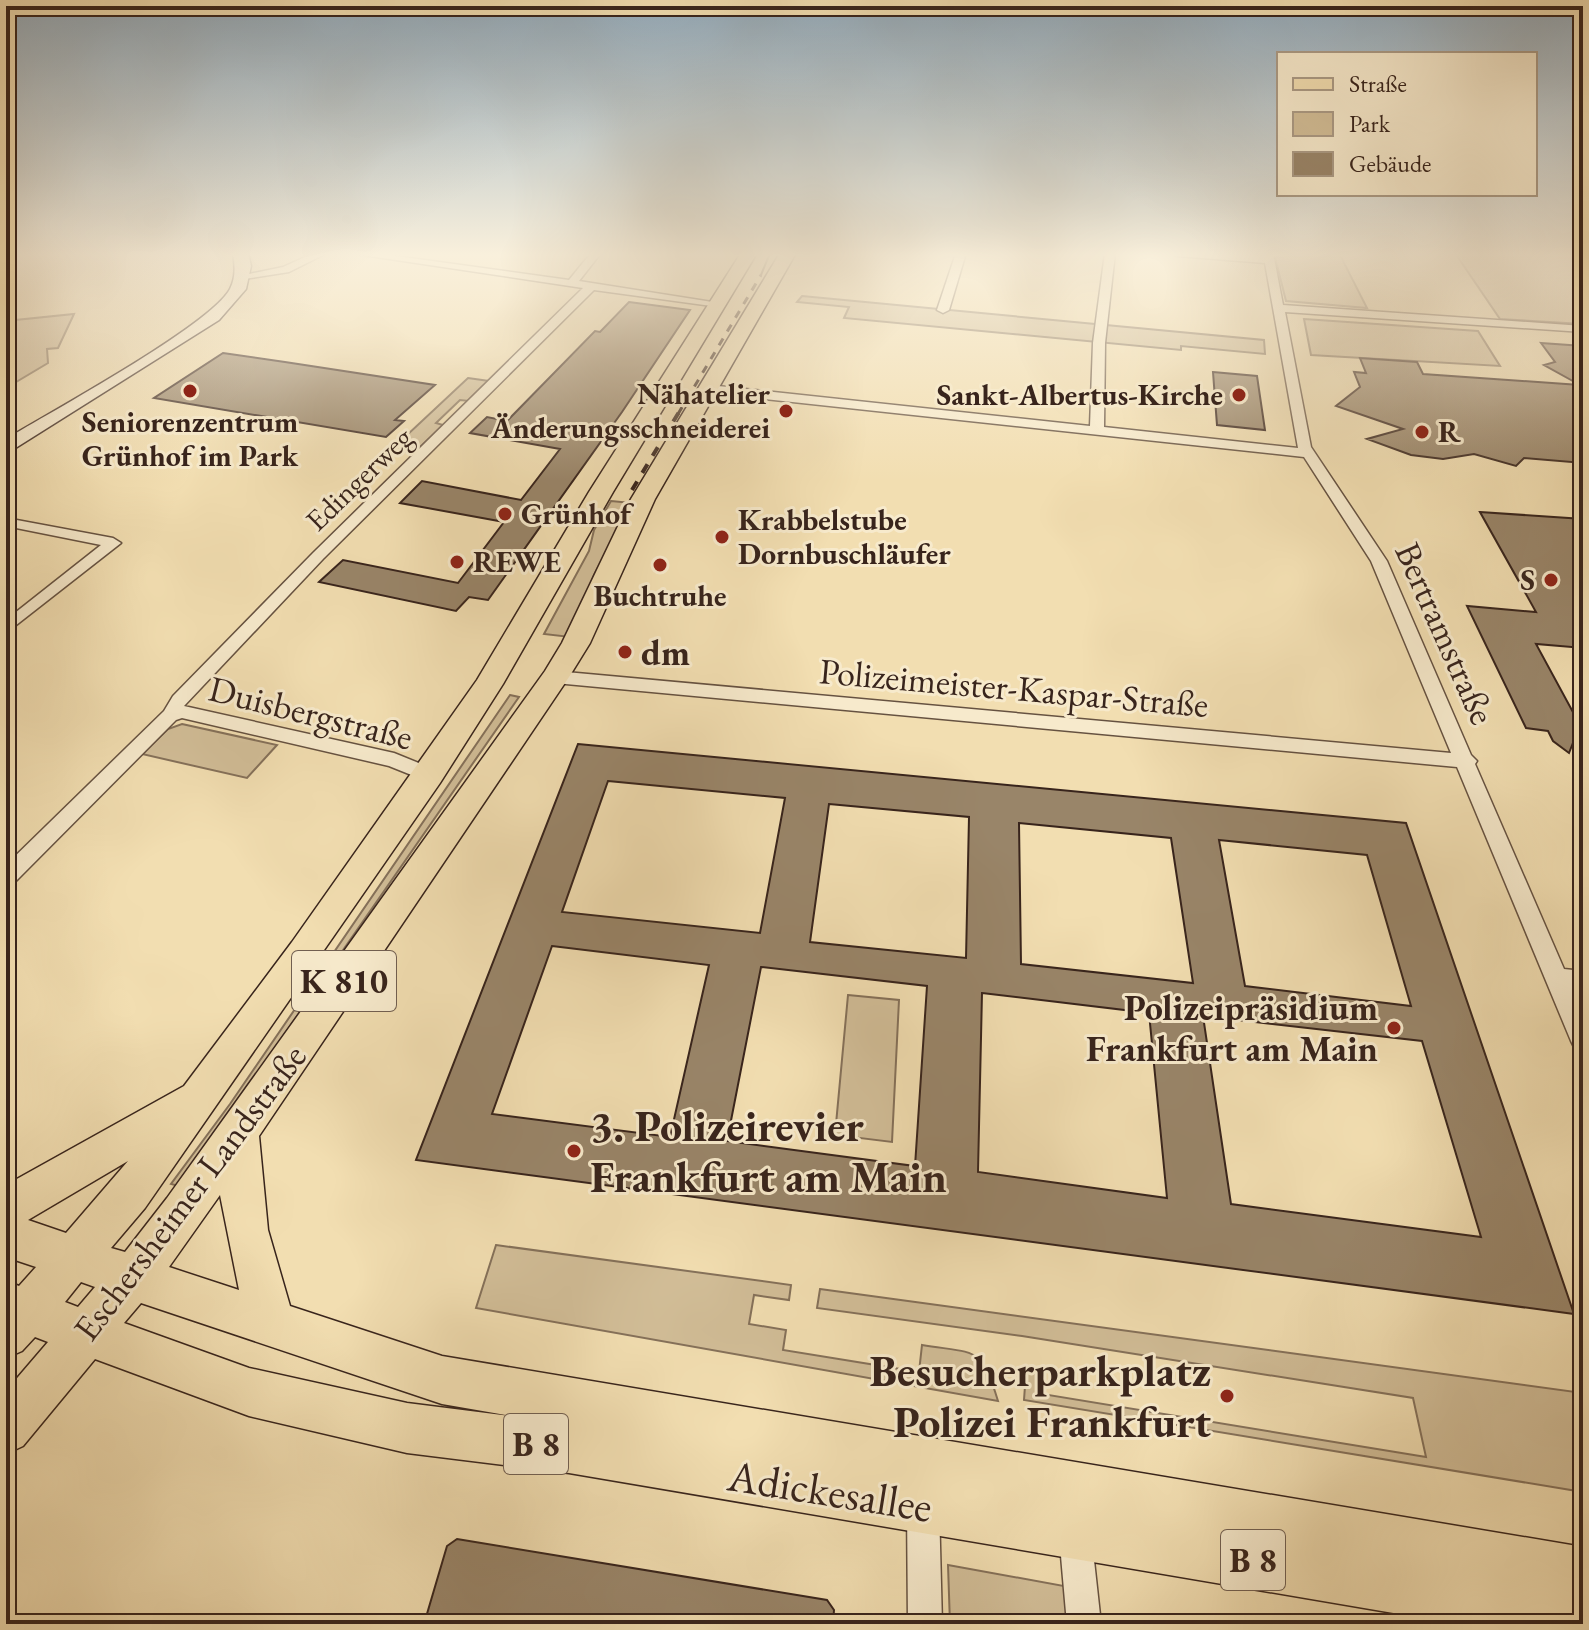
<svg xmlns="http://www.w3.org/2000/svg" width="1589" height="1630" font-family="'EB Garamond',serif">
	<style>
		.green { fill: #d2be98; stroke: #85715a; stroke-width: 2 }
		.building { fill: #998569; stroke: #38241c; stroke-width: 2; fill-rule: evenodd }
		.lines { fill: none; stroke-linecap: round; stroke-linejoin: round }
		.minor-casing { stroke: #665241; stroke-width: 3 }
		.secondary-casing { stroke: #38241c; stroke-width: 3 }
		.primary-casing { stroke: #38241c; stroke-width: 3 }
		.minor { fill: #f7eacc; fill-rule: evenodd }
		.secondary { fill: #f7eacc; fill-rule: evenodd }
		.primary { fill: #f2deb1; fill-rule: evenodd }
		.tram { stroke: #38241c; stroke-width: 2 }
		.rail-far1 { stroke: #38241c; stroke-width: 3; stroke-dasharray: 8 8; stroke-linecap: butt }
		.rail { stroke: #38241c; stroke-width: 4; stroke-dasharray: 10 10; stroke-linecap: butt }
		.poi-dot { fill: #8f2418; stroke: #f7eacc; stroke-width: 3 }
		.labels { text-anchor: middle; stroke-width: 6; stroke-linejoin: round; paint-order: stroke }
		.far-poi-label { font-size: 30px; font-weight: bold; fill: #38241c; stroke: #f7eacc; text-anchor: start }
		.far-street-label { font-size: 30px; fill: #38241c; stroke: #f7eacc }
		.shield { fill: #f7eacc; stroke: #715f51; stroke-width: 2 }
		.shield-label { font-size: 34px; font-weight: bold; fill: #38241c }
		.street-label { font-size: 36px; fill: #38241c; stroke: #f7eacc }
		.poi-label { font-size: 36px; font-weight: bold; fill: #38241c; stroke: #f7eacc; text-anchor: start }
		.near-poi-label { font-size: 44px; font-weight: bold; fill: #38241c; stroke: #f7eacc; text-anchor: start }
		.near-street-label { font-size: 44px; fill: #38241c; stroke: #f7eacc }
	</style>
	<rect width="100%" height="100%" fill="#f2deb1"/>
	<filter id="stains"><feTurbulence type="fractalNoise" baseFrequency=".0025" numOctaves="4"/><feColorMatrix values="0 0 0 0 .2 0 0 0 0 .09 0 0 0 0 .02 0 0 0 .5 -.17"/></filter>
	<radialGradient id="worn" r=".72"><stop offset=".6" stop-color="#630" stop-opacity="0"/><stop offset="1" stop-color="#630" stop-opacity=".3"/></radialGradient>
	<path class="green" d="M1274,253H1339L1367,308L1286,301Z
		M1455,253H1583V324L1500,319Z
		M802,296L1264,340L1265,354L1181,346V350L844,318L849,307L797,302Z
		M74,314L58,348L47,349L48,363L6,388V321Z
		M1304,319L1478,331L1500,366L1311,355Z
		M468,378L489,381L469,401L460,400L436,423L443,425L414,453L391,450Z
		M611,501L632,503L594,575L570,637L544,634L589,551L594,530Z
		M510,695L519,697L179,1186L171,1184L230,1104Z
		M182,724L277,745L247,778L142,754L168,729Z
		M848,995L899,1000L892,1142L835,1135Z
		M496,1245L791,1285L789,1300L754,1295L749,1324L786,1330L783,1350L919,1372L922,1345C977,1354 981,1345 998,1401L476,1308Z
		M820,1289L1583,1393V1492L1024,1400L1026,1372L1041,1374L1042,1394L1426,1457L1413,1398L1022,1336L817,1308Z
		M948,1565L1064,1586L1069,1624H950Z"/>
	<path class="building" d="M629,302L690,310L622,412L488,600L469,597L456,611L319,582L343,560L458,583L504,522L400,503L422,481L521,500L560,449L470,433L487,417L507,421L595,331L600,332Z
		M1541,343L1583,346V463L1524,458L1516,466L1474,454L1443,459L1411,455L1367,439L1403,429L1336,406L1360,387L1354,372L1366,373L1360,358L1417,362L1423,374L1580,385L1544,365L1555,362Z
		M223,353L285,362L435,385L395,420L404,421L386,437L154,398Z
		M1213,372L1257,376L1265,430L1217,425Z
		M1480,512L1583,519V648L1536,644L1580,725L1569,753L1553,741L1548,731L1526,728L1467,606L1536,612Z
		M578,744L1406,823L1574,1314L416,1160ZM608,781L785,798L760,933L562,912ZM829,804L969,817L966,958L810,942ZM1019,823L1171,838L1193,983L1021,964ZM1219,840L1367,855L1411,1006L1245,986ZM552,946L709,965L670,1137L492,1114ZM761,967L927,986L915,1166L727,1141ZM982,993L1149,1013L1167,1198L978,1172ZM1203,1016L1422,1041L1481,1237L1231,1204Z
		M457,1539L827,1600L834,1610L833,1624H424L447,1546Z"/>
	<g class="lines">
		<g class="minor-casing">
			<path id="minor" d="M314,253H327L289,272L244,279L239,276L283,267Z
				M349,253H374L569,280L591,253H601L579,281L725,304L719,307L594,290L323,559L184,706L394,753L436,770L439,775L436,780L429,782L389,766L182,718L176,720L13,884L6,886V865L164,711L173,696L313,553L583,288Z
				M956,253H966L949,310L943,313L937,310Z
				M1105,253H1115L1105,343L1104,427L1298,448L1265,263L1177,256L1172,253L1263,256V253H1273L1283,305L1583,326V332L1285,312L1311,447L1387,561L1471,755L1477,761L1475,764L1564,969L1583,971V991L1573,990L1583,1013V1052L1575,1049L1571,1041L1457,767L555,683L546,677L555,671L1451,753L1371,561L1304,457L709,393L703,389L709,385L1090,426L1093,343Z
				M6,518L113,538L121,543L6,633V620L101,545L6,526Z
				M923,1490L934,1495L939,1506L942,1624H908L907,1506L912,1495Z
				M1075,1517L1086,1522L1091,1533L1101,1624H1067L1059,1533L1064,1522Z"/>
		</g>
		<g class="secondary-casing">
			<path id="secondary" d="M233,253H248L251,266L246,289L219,320L6,454V439C49,413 211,325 230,289C236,277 235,266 233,253Z"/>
		</g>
		<g class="primary-casing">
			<path id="primary" d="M741,253H757L613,492L503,684L440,783L145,1208L111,1248L125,1252L167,1198L545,671L562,643L631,499L780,253H796L655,499L590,643L569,677L259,1136L268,1230L290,1306L442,1356L1583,1547V1624H1458L569,1473L407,1453L249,1416L95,1359L23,1446L6,1454V1391L48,1342L35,1337L22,1351L6,1358V1281L19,1286L36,1267L6,1257V1185L184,1086L292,942L477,680L589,492ZM128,1161L66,1233L28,1220ZM220,1195L239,1290L169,1267ZM81,1282L95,1287L78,1307L65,1302ZM141,1303L442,1404L518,1417L407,1403L249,1368L124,1323Z"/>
		</g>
		<use href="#minor" class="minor"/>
		<use href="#secondary" class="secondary"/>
		<use href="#primary" class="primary"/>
		<path class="tram" d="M761,275L770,253"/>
		<path class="rail-far1" d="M678,414L761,275"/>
		<path class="rail" d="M632,490L679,412"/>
	</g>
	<linearGradient id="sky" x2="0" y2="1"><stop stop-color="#93acbe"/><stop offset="0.53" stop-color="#f9f0dc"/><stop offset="1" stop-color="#f9f0dc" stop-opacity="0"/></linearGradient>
	<rect width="1589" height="481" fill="url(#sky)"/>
	<g class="poi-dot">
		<circle cx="190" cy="391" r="8"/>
		<circle cx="1239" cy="395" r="8"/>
		<circle cx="786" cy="411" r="8"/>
		<circle cx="1422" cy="432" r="8"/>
		<circle cx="505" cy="514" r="8"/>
		<circle cx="722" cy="537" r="8"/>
		<circle cx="457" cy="562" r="8"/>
		<circle cx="660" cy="565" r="8"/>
		<circle cx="1551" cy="580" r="8"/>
		<circle cx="625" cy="652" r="8"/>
		<circle cx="1394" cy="1028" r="8"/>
		<circle cx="574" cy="1151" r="8"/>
		<circle cx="1227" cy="1396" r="8"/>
	</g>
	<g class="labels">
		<g class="far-poi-label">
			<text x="770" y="404" text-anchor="end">Nähatelier<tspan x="770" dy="34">Änderungsschneiderei</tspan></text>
			<text x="1223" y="405" text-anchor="end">Sankt-Albertus-Kirche</text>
			<text x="190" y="432" text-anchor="middle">Seniorenzentrum<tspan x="190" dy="34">Grünhof im Park</tspan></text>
			<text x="1438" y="442">R</text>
			<text x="521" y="524">Grünhof</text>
			<text x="738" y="530">Krabbelstube<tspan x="738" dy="34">Dornbuschläufer</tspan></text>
			<text x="473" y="572">REWE</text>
			<text x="1535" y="590" text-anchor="end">S</text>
			<text x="660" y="606" text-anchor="middle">Buchtruhe</text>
		</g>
		<g class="far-street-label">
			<text transform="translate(359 479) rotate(-44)" y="10">Edingerweg</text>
		</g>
		<g class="shield">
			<rect x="292" y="951" width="104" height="60" rx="6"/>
			<rect x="504" y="1414" width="64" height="60" rx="6"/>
			<rect x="1221" y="1530" width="64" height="60" rx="6"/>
		</g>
		<g class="shield-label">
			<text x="344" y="993">K 810</text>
			<text x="536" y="1456">B 8</text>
			<text x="1253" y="1572">B 8</text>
		</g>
		<g class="street-label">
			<text transform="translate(1446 633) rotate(66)" y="13">Bertramstraße</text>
			<text transform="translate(1014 687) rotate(5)" y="13">Polizeimeister-Kaspar-Straße</text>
			<text transform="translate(311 712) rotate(14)" y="13">Duisbergstraße</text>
			<text transform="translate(189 1192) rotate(-53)" y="13">Eschersheimer Landstraße</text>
		</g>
		<g class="poi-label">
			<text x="641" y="665">dm</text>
			<text x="1378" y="1020" text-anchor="end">Polizeipräsidium<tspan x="1378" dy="41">Frankfurt am Main</tspan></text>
		</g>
		<g class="near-poi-label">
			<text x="590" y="1141">3. Polizeirevier<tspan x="590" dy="51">Frankfurt am Main</tspan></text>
			<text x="1211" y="1386" text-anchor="end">Besucherparkplatz<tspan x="1211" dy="51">Polizei Frankfurt</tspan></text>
		</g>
		<g class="near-street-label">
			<text transform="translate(830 1491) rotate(9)" y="15">Adickesallee</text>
		</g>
	</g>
	<rect width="1589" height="1630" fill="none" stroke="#f2deb1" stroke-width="32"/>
	<rect x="8" y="8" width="1573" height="1614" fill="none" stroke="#38241c" stroke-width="4"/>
	<rect x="16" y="16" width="1557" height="1598" fill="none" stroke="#38241c" stroke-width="2"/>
	<rect x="1277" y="52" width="260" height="144" fill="#f7eacc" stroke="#ab9b86" stroke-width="2"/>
	<rect x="1293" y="78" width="40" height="12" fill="#f2deb1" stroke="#ab9b86" stroke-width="2"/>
	<text x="1349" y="92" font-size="24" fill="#38241c">Straße</text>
	<rect x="1293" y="112" width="40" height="24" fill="#d2be98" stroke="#ab9b86" stroke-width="2"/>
	<text x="1349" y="132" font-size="24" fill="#38241c">Park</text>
	<rect x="1293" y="152" width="40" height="24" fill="#998569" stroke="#ab9b86" stroke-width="2"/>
	<text x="1349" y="172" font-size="24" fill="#38241c">Gebäude</text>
	<rect width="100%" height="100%" filter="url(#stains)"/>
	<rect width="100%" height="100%" fill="url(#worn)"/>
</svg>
